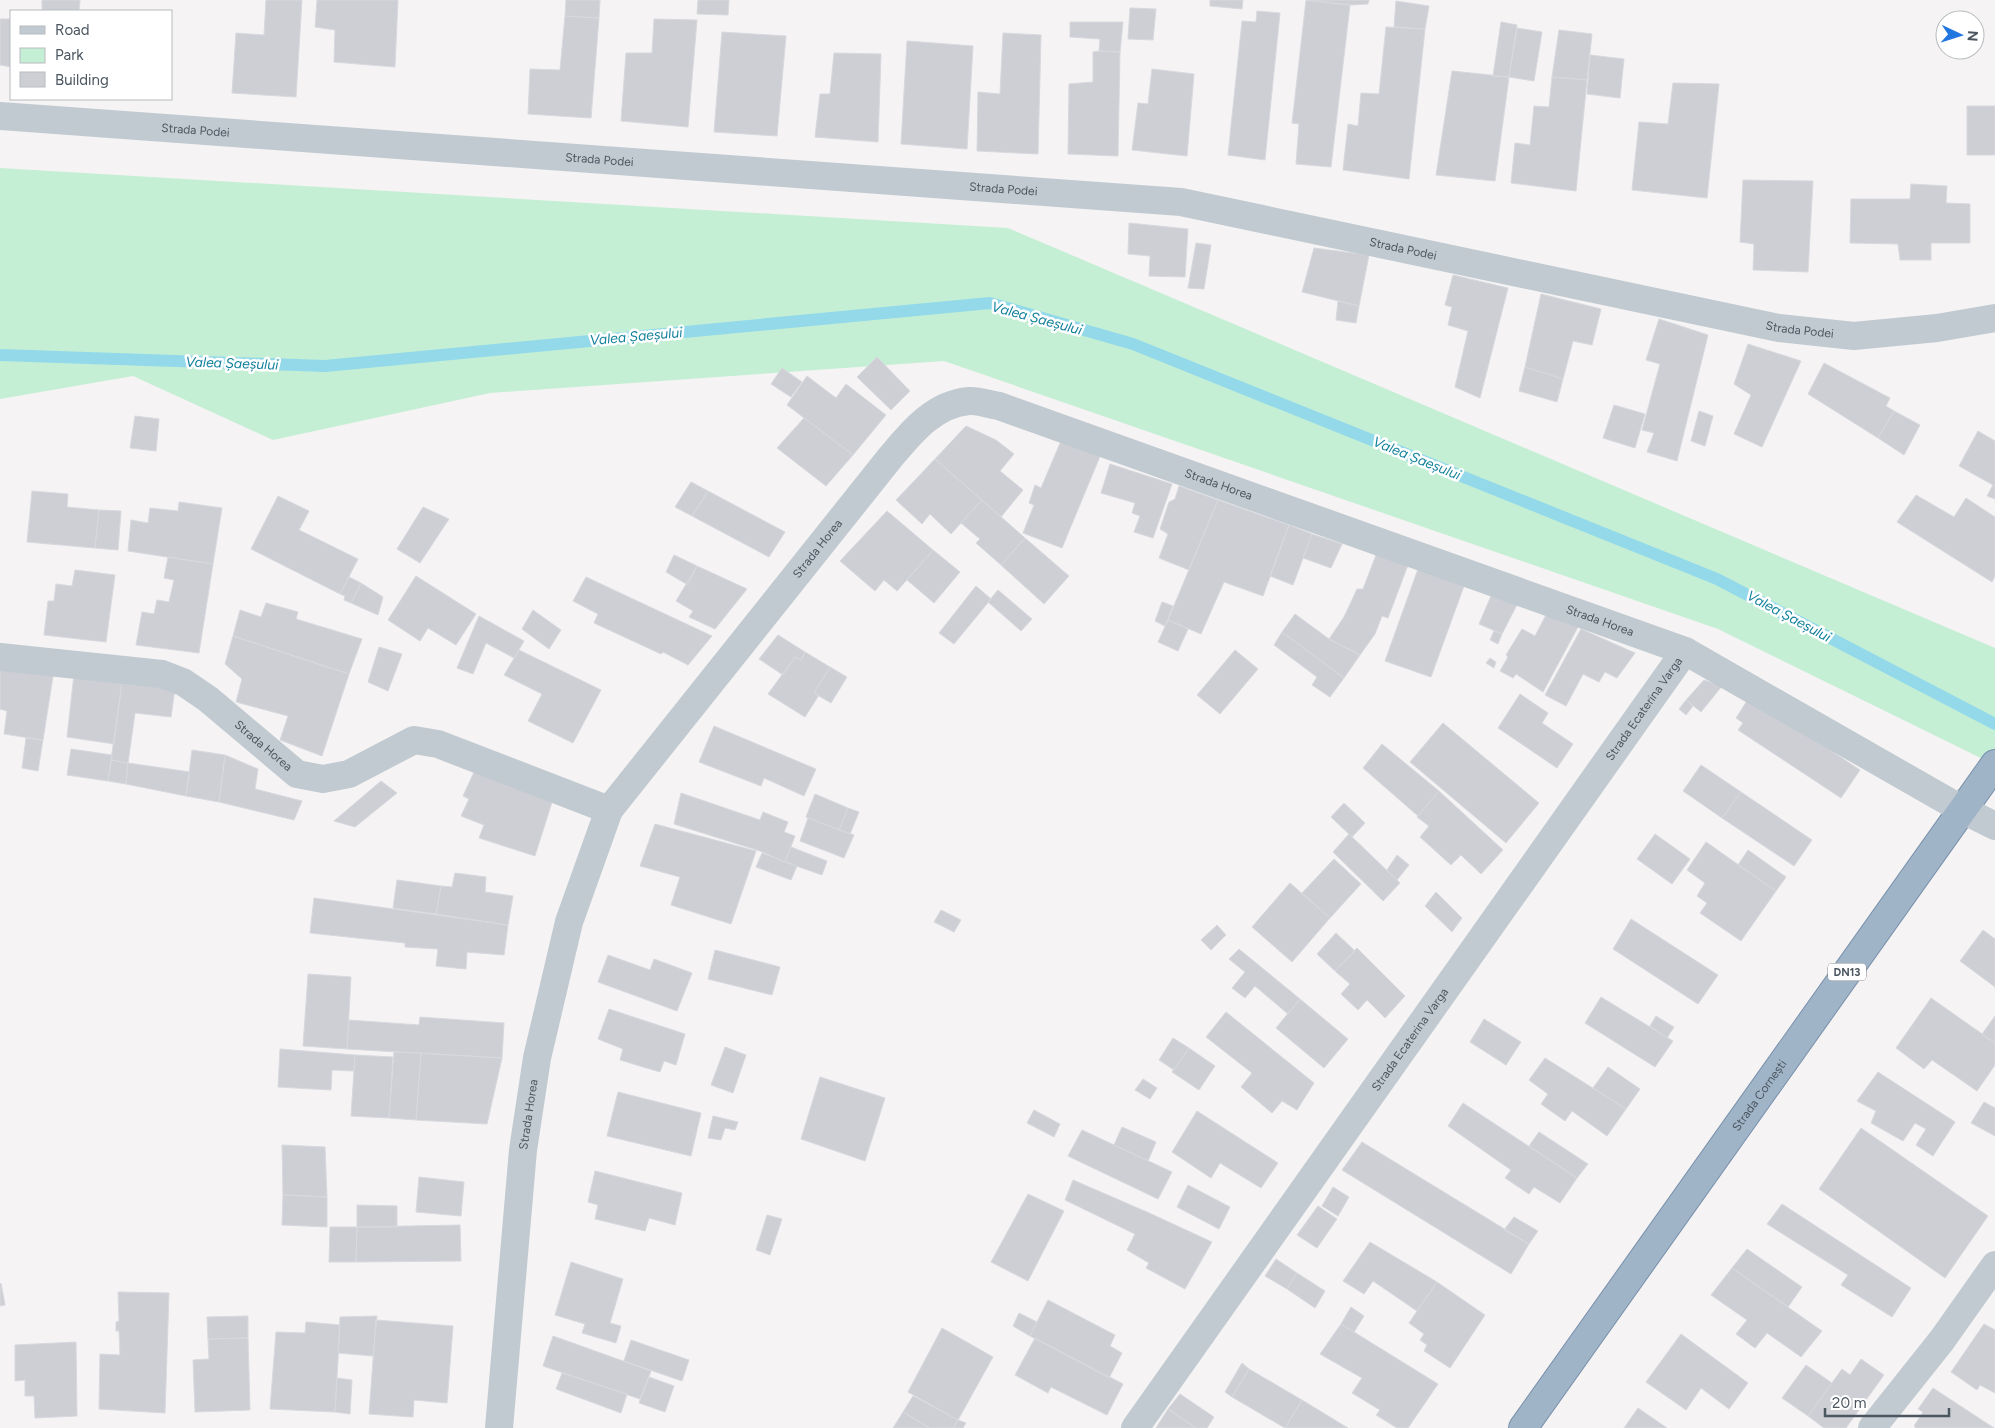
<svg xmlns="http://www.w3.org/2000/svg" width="1995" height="1428" font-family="Figtree,sans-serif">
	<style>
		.green { fill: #c4efd5 }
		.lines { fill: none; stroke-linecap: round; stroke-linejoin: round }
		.stream { stroke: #93d9ea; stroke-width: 12 }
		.building { fill: #cdcfd5; stroke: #d7d9de }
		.trunk-casing { stroke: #7890ab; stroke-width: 30 }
		.minor { stroke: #c1cad1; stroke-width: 28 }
		.trunk { stroke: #a0b4c8; stroke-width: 28 }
		.labels { text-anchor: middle; stroke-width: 5; stroke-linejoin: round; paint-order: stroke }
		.shield { fill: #fff; stroke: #818990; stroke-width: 1 }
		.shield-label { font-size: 11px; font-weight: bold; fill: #4b5660 }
		.street-label { font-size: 12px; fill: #4b5660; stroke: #fff }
		.water-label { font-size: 14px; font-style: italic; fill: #12819c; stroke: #fff }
	</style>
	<rect width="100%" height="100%" fill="#f5f3f3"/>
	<path class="green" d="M0,168L1008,228L1995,648V765L1718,629L944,361L490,393L273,440L133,376L0,399Z"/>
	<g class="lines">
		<path class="stream" d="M0,355L325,366L990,303L1133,344L1717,579L1995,724"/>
	</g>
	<path class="building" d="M42,0H80L79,11H42Z
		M266,0H302L296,97L232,93L236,33L264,35Z
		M317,0H398L395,67L334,62L335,30L315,27Z
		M566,0H600L599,18L565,16Z
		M698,0H729L728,15L697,14Z
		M1210,0H1243L1242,9L1210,6Z
		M1306,0H1369L1368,4L1350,5Z
		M1306,0L1350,5L1331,167L1296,164L1299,124L1292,123Z
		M1396,1L1429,6L1425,29L1394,27Z
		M1130,8L1156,9L1153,40L1128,39Z
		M1257,11L1280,13L1265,160L1228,155L1242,21L1256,22Z
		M565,16L599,18L591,118L528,114L530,69L560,70Z
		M0,19H11V67L0,65Z
		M654,19L697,20L688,127L621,121L626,53H652Z
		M1070,22H1123L1120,52L1099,51L1100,39L1070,37Z
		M1501,22L1517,25L1509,77L1493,76Z
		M1386,27L1425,29L1409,179L1343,170L1348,124L1358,126L1361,93L1379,94Z
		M1517,28L1542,32L1534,81L1509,77Z
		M1559,30L1592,34L1587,80L1552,77Z
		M722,32L786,36L777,136L714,132Z
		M1003,33L1041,35L1038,154L977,151L978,92L1000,94Z
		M907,41L973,46L967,149L901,144Z
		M1099,51L1120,52L1118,156L1068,154L1069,84L1093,82V52Z
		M834,53L881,54L878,142L815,137L820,94H830Z
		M1590,55L1624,59L1620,98L1587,94Z
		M1152,69L1194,74L1187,156L1132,150L1138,103L1148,104Z
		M1452,71L1509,77L1495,181L1436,175Z
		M1552,77L1587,80L1576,191L1511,183L1515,143L1530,145L1534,106L1549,107Z
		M1673,83L1719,84L1707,198L1632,190L1639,122L1668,124Z
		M1967,106H1995V155H1967Z
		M1743,180L1813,181L1808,272L1753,270L1754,244L1740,242Z
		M1911,184L1947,186L1946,203L1970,204V243H1931V260H1900L1898,244L1850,243L1851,199H1910Z
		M1129,223L1188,229L1185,277L1149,276L1150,256L1128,254Z
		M1196,243L1211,245L1204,289L1188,288Z
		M1314,248L1369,255L1359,306L1302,292Z
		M1453,275L1508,288L1480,398L1455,387L1468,331L1448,325L1452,307L1445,305Z
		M1541,294L1601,309L1592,345L1573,341L1563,379L1525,367Z
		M1338,301L1359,306L1356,323L1336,320Z
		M1659,319L1708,335L1677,461L1647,452L1654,433L1642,430L1660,364L1646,360Z
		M1748,344L1801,361L1762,447L1734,434L1751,395L1734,384Z
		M877,357L910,391L891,410L857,377Z
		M1824,363L1890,398L1886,406L1894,411L1878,438L1808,394Z
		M1525,367L1563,379L1557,402L1519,391Z
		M782,368L802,382L791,397L771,384Z
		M807,376L836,398L846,384L886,415L853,455L787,405Z
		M1614,405L1645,414L1635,448L1603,438Z
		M1699,411L1713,416L1705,446L1691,441Z
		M1894,411L1920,425L1904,455L1878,438Z
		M135,416L159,419L156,451L130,448Z
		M804,418L853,455L826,486L777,448Z
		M966,426L996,440L1014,454L1000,471L1023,490L1001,517L935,459Z
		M1978,431L1995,441V499L1987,496L1993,485L1959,466Z
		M1061,441L1101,454L1062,548L1023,533L1034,505L1029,503L1035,485L1041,488Z
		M935,459L982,500L951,534L930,514L922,524L896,500Z
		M1110,464L1172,484L1153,538L1134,532L1140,516L1132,513L1135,503L1101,493Z
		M691,482L708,491L692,516L675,507Z
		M1179,486L1218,500L1189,570L1159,558L1168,534L1160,529L1169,502L1175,499Z
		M32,491L68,494L67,507L99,510L95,548L27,542Z
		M708,491L785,532L769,557L692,516Z
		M1916,495L1954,517L1966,498L1995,517V576L1992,582L1897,522Z
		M278,496L309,511L299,530L358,559L340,594L251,549Z
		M982,500L1025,538L1001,565L976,543L980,539L961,523Z
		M1218,500L1289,525L1263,596L1224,582L1201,634L1168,620Z
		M179,502L222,508L213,564L128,551L131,520L148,523L150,508L178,511Z
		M423,507L449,519L420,563L397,549Z
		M99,510L121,511L118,550L95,548Z
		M887,511L933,550L897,591L884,580L875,591L840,561Z
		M1289,525L1312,534L1293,585L1270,576Z
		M1312,534L1342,544L1331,568L1303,558Z
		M1025,538L1069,576L1044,604L1001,565Z
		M933,550L960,572L934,603L907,580Z
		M674,555L697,566L688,585L666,572Z
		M1376,555L1408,565L1388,618L1382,616L1375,634L1360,655L1329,639L1344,617L1357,589H1363Z
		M168,557L213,564L199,653L136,645L142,612L154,614L157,600L169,602L174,580L164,578Z
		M697,566L747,589L715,629L689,617L693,611L676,601Z
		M1418,569L1464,586L1431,677L1385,661Z
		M75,570L115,575L106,642L44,635L48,601H54L56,584L72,586Z
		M416,576L476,614L456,645L428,628L420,641L388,620Z
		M349,577L361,583L351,603L344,600L345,596L340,594Z
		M586,577L712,636L688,665L663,652L661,654L594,623L598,614L573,601Z
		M361,583L383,597L378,615L351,603Z
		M976,586L991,599L954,644L939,633Z
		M1494,589L1519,601L1502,634L1479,624Z
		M998,590L1032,619L1021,631L988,602Z
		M1162,602L1173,606L1165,626L1155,621Z
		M266,603L298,612L296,619L362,639L349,674L233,636L240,610L261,617Z
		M533,610L561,630L549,649L522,629Z
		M1547,613L1578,627L1543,692L1516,674L1513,678L1500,671L1508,657L1506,655L1522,629L1535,636Z
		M1295,614L1329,639L1360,655L1344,678L1282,632Z
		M479,616L524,641L514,658L486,643L473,674L457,668Z
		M1168,620L1188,629L1178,651L1158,642Z
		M1581,629L1635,653L1617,678L1605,672L1599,682L1583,674L1566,706L1545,695Z
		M1494,631L1502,634L1498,644L1490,640Z
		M1282,632L1344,678L1330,697L1312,685L1317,677L1274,645Z
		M778,635L805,652L801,660L795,657L783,675L759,659Z
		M233,636L349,674L322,756L280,740L288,716L236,702L242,679L225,664Z
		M379,647L402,654L388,691L368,682Z
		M519,650L601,690L573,743L528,721L542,694L504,675Z
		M1235,650L1258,669L1220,714L1197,695Z
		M805,652L830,667L814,693L819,695L805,717L768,694L795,657L801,660Z
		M1490,658L1496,662L1494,668L1486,663Z
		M0,661L54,670L43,740L4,734L7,711L0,709Z
		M830,667L847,677L831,703L814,693Z
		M74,674L122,682L114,744L67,737Z
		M1704,680L1722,686L1701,712L1686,700Z
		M122,682L175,689L171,717L135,713L128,763L111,760Z
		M1520,694L1548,713L1542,723L1573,744L1557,768L1498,728Z
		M1750,696L1860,770L1841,798L1738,730L1743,723L1736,718Z
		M1686,700L1693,706L1686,715L1679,709Z
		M1443,723L1539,803L1506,843L1410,762Z
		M714,726L816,769L804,796L764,778L761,786L699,762Z
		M26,738L43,740L38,771L22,768Z
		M1382,744L1439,791L1418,816L1363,768Z
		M71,749L112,755L108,781L67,775Z
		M192,750L225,755L219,802L186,796Z
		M225,755L258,769L255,789L302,801L294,820L219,802Z
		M111,760L128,763L126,784L108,781Z
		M128,763L190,772L186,796L126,784Z
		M1701,765L1741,792L1722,818L1683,791Z
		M474,772L553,799L535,856L479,838L484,825L461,816L469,799L463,796Z
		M381,781L397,793L355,827L334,821Z
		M1439,791L1503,850L1481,874L1461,855L1451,865L1420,837L1429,826L1417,817Z
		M1741,792L1812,840L1794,866L1722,818Z
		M681,793L760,820L763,812L788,822L784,832L795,836L785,862L760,851L674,824Z
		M815,794L848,808L839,830L806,817Z
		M1344,803L1365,823L1352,837L1331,817Z
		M848,808L859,812L850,834L839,830Z
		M808,818L854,835L844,858L800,841Z
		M655,824L756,851L731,924L671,905L680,877L640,866Z
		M1349,834L1400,883L1383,901L1333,852Z
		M1655,834L1690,859L1672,884L1637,859Z
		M1706,842L1776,891L1741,941L1700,913L1707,903L1697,896L1705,883L1687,870Z
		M791,847L827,861L822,875L785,862Z
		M1748,850L1786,877L1776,891L1738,865Z
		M762,853L797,866L791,880L756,867Z
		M1397,855L1409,865L1397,880L1387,870Z
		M1334,859L1361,884L1330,918L1302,893Z
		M455,873L486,877L485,892L513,896L508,925L436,914L441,886L452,887Z
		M397,880L441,886L436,914L393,908Z
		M1290,883L1330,918L1292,962L1252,927Z
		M1436,892L1462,918L1452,932L1425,906Z
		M314,898L508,925L504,955L467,952L466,969L436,966L438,949L405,947V943L310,933Z
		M941,910L961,920L954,932L934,922Z
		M1631,919L1718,975L1698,1004L1613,949Z
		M1217,925L1226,935L1211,950L1201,940Z
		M1983,930L1995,939V987L1960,961Z
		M1336,933L1355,951L1335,971L1317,954Z
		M1357,948L1405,996L1385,1018L1367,1000L1358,1010L1341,994L1350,984L1335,971Z
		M1239,949L1300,999L1288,1014L1255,986L1245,998L1232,988L1245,972L1229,959Z
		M715,950L780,967L772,995L708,979Z
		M608,955L650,970L654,959L692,973L677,1011L598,982Z
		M308,974L351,977L347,1049L303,1046Z
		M1601,997L1673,1041L1655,1067L1585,1023Z
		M1931,998L1995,1043V1065L1977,1091L1932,1060L1924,1069L1896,1048Z
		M1300,999L1348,1039L1324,1068L1276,1028Z
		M609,1009L685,1034L676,1065L664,1061L660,1072L620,1060L623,1049L598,1039Z
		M1226,1012L1314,1083L1297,1110L1282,1101L1272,1113L1241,1087L1252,1073L1206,1037Z
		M1656,1016L1674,1027L1667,1038L1650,1026Z
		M1995,1016V1043L1982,1034Z
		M420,1017L504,1023L502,1058L347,1049L349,1020L419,1025Z
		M1484,1019L1521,1042L1506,1065L1470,1042Z
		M1173,1038L1189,1048L1174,1070L1159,1060Z
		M725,1047L746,1055L733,1093L711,1085Z
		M1189,1048L1215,1066L1199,1090L1172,1072Z
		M280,1049L355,1055L354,1071L332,1070L331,1090L278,1087Z
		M394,1052L421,1053L416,1120L389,1118Z
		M421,1053L502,1058L487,1124L416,1120Z
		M355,1055L393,1057L389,1118L351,1116Z
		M1545,1058L1626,1109L1607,1136L1572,1111L1565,1121L1541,1104L1548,1094L1529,1080Z
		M1608,1067L1640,1089L1626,1109L1593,1088Z
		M1878,1072L1955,1122L1933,1156L1916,1145L1926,1129L1915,1123L1903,1141L1871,1123L1876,1111L1857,1101Z
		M820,1077L885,1098L865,1161L801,1139Z
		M1143,1079L1157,1088L1150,1099L1135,1090Z
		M618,1092L701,1113L691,1156L607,1136Z
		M1984,1102L1995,1108V1136L1971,1123Z
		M1463,1103L1577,1178L1560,1203L1534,1187L1529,1194L1505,1178L1511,1170L1448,1126Z
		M1034,1110L1060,1124L1054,1137L1027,1123Z
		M1197,1111L1278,1163L1261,1188L1220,1163L1211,1178L1172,1152Z
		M713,1116L738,1122L735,1130L725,1128L721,1140L708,1138Z
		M1122,1127L1156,1142L1148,1161L1114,1145Z
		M1861,1128L1988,1216L1945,1278L1819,1189Z
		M1082,1130L1172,1172L1158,1199L1068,1156Z
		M1539,1132L1588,1164L1577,1178L1529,1146Z
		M1362,1142L1529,1244L1511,1274L1342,1170Z
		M282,1145L325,1147L327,1197L283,1195Z
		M595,1171L682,1193L675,1225L649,1218L645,1231L595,1219L598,1205L588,1202Z
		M419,1177L464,1182L461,1216L416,1212Z
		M1073,1180L1147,1212L1212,1242L1185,1289L1146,1268L1149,1263L1127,1250L1135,1234L1065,1200Z
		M1188,1185L1230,1207L1219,1229L1177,1207Z
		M1333,1187L1349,1197L1338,1216L1322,1206Z
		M1028,1194L1064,1211L1028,1281L991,1262Z
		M283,1195L327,1197V1227L282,1225Z
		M1782,1204L1911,1288L1892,1317L1841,1285L1848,1275L1767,1224Z
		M357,1205L397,1206V1227H357Z
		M1318,1206L1337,1219L1317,1248L1297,1235Z
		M767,1215L782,1219L770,1255L756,1250Z
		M1514,1217L1538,1231L1529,1244L1504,1230Z
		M460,1225L461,1261L356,1262L357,1227Z
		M330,1227H357L356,1262H329Z
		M1370,1242L1437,1282L1417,1311L1373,1281L1364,1294L1343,1281Z
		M1747,1249L1802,1287L1788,1307L1732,1268Z
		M1276,1259L1297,1273L1287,1289L1265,1276Z
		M571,1262L623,1279L610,1323L621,1326L616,1343L582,1333L585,1324L555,1315Z
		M1732,1268L1822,1331L1801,1357L1767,1333L1755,1348L1736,1334L1747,1320L1711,1295Z
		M1297,1273L1325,1291L1315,1308L1287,1289Z
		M1437,1282L1485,1315L1450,1368L1424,1351L1427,1345L1420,1340L1424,1334L1409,1323Z
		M1,1283L5,1305L0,1306V1284Z
		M118,1292L169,1293L165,1413L99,1409L100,1354L120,1355L119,1331H116V1322L119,1321Z
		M1048,1300L1115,1335L1110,1346L1122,1353L1109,1378L1030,1336Z
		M1351,1307L1364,1316L1354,1332L1341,1324Z
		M1019,1313L1037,1322L1030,1336L1013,1326Z
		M248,1316V1338L208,1339L207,1317Z
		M377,1316L373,1356L338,1353L340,1317Z
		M376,1320L453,1326L447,1403L414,1400L413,1417L369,1414Z
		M306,1322L340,1325L335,1412L270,1409L276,1332L305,1333Z
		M1341,1324L1438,1384L1408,1428H1397L1376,1415L1380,1410L1352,1393L1362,1378L1320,1354Z
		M1984,1324L1995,1330V1393L1980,1385L1977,1390L1951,1372Z
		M942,1328L993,1357L958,1420L908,1392Z
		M1681,1334L1748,1383L1729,1409L1701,1388L1686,1410L1646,1382Z
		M553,1336L651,1371L640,1399L543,1366Z
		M248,1338L250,1410L195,1412L193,1360L209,1359L208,1339Z
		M1035,1338L1123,1384L1107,1415L1051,1387L1048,1393L1015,1375Z
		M631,1340L689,1360L682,1381L624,1361Z
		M76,1342L77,1416L35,1418L34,1396H25V1380L15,1381V1345Z
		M1861,1359L1884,1375L1846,1428H1824L1808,1416L1842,1369L1850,1375Z
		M1242,1363L1249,1369L1232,1397L1225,1392Z
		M1806,1365L1832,1383L1808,1416L1782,1398Z
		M1249,1369L1302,1400L1285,1428L1232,1397Z
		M562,1373L627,1394L621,1413L556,1389Z
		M649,1377L674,1386L665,1412L639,1403Z
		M337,1378L352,1380L350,1414L335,1412Z
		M1933,1388L1994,1428H1916L1914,1426L1923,1412L1918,1409Z
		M1180,1394L1214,1417L1207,1428H1196L1168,1409Z
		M913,1396L958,1420L953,1428H930L903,1412Z
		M1302,1400L1348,1428H1285Z
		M1638,1408L1667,1428H1624Z
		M1168,1409L1196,1428H1156Z
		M903,1412L930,1428H893Z
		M958,1420L966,1423L963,1428H953Z"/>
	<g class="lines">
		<g class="trunk-casing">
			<g id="trunk">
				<path id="s5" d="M1523,1428L1995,764"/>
			</g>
		</g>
		<g class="minor">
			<path id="s1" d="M0,116L1181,202L1779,328L1854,336L1937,328L1995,318"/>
			<path id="s2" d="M0,657L162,674L183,682L208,699L297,774L323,779L349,774L414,740L438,744L609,810"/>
			<path id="s3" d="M499,1428L523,1150L537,1058L569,922L609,810L889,459C910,434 933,404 969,401C978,400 990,405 999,406L1685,651L1963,810L1995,826"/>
			<path id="s4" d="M1135,1428L1685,651"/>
			<path d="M1872,1428L1942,1340L1995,1265"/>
		</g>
		<use href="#trunk" class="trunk"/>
	</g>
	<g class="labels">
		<rect class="shield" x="1828" y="963.5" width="38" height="17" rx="4"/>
		<g class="shield-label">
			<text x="1847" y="976">DN13</text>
		</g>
		<g class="street-label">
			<text dy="4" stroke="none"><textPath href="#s1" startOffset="196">Strada Podei</textPath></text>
			<text dy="4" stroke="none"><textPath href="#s1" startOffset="601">Strada Podei</textPath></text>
			<text dy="4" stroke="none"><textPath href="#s1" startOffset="1006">Strada Podei</textPath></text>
			<text dy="4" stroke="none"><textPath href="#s1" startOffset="1411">Strada Podei</textPath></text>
			<text dy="4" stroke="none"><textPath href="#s1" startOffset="1816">Strada Podei</textPath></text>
			<text dy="4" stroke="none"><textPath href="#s3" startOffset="1445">Strada Horea</textPath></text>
			<text dy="4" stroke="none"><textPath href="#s3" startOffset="965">Strada Horea</textPath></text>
			<text dy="4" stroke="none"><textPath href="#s3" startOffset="1850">Strada Horea</textPath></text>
			<text dy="4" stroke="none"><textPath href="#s4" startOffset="881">Strada Ecaterina Varga</textPath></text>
			<text dy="4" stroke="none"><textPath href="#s2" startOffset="288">Strada Horea</textPath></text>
			<text dy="4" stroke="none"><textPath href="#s4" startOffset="476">Strada Ecaterina Varga</textPath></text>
			<text dy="4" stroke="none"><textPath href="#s5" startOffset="408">Strada Cornești</textPath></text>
			<text dy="4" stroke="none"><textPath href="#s3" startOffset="315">Strada Horea</textPath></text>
		</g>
		<g class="water-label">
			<text transform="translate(1037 318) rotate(15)" y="5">Valea Șaeșului</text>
			<text transform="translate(636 336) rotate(-5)" y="5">Valea Șaeșului</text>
			<text transform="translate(232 363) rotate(2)" y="5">Valea Șaeșului</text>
			<text transform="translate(1417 458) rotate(22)" y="5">Valea Șaeșului</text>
			<text transform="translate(1789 616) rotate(28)" y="5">Valea Șaeșului</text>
		</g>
	</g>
	<rect x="10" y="10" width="162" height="90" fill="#ffffff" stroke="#b7bbbf"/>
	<rect x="20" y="26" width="25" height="8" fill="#c1cad1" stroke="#b7bbbf"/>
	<text x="55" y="35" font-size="15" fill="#4b5660">Road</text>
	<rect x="20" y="48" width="25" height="15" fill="#c4efd5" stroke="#b7bbbf"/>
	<text x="55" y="60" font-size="15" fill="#4b5660">Park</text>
	<rect x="20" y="72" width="25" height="15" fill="#cdcfd5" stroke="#b7bbbf"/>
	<text x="55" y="85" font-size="15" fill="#4b5660">Building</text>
	<g transform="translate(1960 35) rotate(94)"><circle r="24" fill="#ffffff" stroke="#b7bbbf"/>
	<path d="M0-4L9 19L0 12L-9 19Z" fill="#2276e0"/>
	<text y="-8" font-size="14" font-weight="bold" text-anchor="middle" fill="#4b5660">N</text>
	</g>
	<path d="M1825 1408v8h124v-8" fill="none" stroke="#4b5660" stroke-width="2.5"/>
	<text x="1832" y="1408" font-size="15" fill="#4b5660" stroke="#ffffff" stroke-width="4" paint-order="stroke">20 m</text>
</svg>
